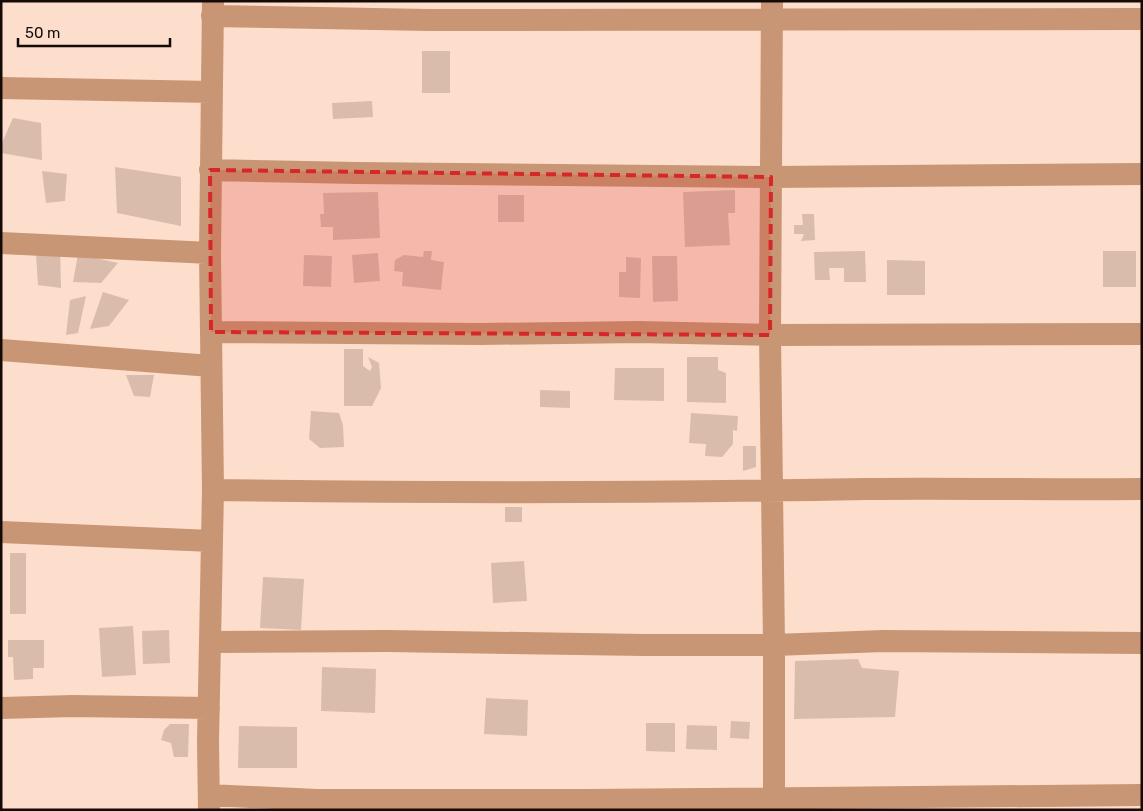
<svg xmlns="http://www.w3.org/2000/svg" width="1143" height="811" font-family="Rubik,sans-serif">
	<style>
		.building { fill: #dabcac }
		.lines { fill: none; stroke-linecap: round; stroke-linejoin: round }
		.street { stroke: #c89674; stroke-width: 22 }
		.marked { fill: #d62828; fill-opacity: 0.2; stroke: #d62828; stroke-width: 4; stroke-dasharray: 10 6; stroke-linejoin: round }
	</style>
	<rect width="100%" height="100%" fill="#fddecd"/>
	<path class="building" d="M422,51H450V93H422Z
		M372,101L373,117L333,119L332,103Z
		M13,118L41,123L42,160L1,153V145Z
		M115,167L181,177V226L117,213Z
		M42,171L67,174L65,201L46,203Z
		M735,190V213H728L730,245L685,247L683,192Z
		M378,192L380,238L333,240V227H321L320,214H324L323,193Z
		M498,195H524V222H498Z
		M802,214H814L815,240L801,241L804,234H794V225H803Z
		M60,246L61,288L38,285L36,254Z
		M424,251H432L431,260L444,262L441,290L402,286L403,272L394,271L395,260L404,255L423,257Z
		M865,251L866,282H844V268H829L830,280H815L814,252Z
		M1103,251H1136V287H1103Z
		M378,253L380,281L354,283L352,255Z
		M78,254L118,263L101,283L73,282Z
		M304,255L332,256L331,287L303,286Z
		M652,256H677L678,301L653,302Z
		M626,257L641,258L640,298L619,297V272H626Z
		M887,260L925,261V295H887Z
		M103,292L129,300L109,326L90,329Z
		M86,296L78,333L66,335L70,300Z
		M344,349H363V366L370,371L372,367L368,357L379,363L381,388L372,406H344Z
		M687,357H718V370L726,373V403L687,402Z
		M615,368H664V401L614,400Z
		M126,375H154L150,397L134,396Z
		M540,390L570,391V408L540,407Z
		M311,411L339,413L343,425L344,447L320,448L309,439Z
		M691,413L738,416L737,431L733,430V444L722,457L705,456L706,444L689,443Z
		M743,446H756V467L743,471Z
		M505,507H522V522H505Z
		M10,553H26V614H10Z
		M524,561L527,601L493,603L491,563Z
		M263,577L304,579L301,630L260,628Z
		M133,626L136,675L102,677L99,628Z
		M169,630L170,663L143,664L142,631Z
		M8,640H44V668H33V679L14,680L13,657H8Z
		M858,659L862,668L899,671L895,717L794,719L795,661Z
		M322,667L376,669L375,713L321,711Z
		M486,698L528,700L527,736L484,734Z
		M731,721L750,722L749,739L730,738Z
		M646,723H675V752L646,751Z
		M170,724H189L188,757H174L171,743L161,740L164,730Z
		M687,725L717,726V750L686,749Z
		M239,726L297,727V768H238Z"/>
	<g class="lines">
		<path class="street" d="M772,1L770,335L774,645V810
			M212,16L428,20L1142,19
			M1,88L212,92
			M210,170L357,173L771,177L1142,174
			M1,243L210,253
			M211,332L480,334L639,332L770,335L1142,334
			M1,350L211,366
			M213,490C431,493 648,493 866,489C958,488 1050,490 1142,489
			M1,532L212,541
			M210,642L388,641L644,645H774L884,641L1142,643
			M1,708L73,706L209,708
			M209,795L317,800H586L1142,795
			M209,810L208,742L213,490L210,253L213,2"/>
	</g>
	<path class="marked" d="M210,170L771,177L770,335L211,332Z"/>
	<rect width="1143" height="811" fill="none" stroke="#140a06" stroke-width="5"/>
	<path d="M18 38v8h152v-8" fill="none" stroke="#140a06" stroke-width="2.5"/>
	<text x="25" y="38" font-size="15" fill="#140a06" stroke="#fddecd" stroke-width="4" paint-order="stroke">50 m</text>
</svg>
